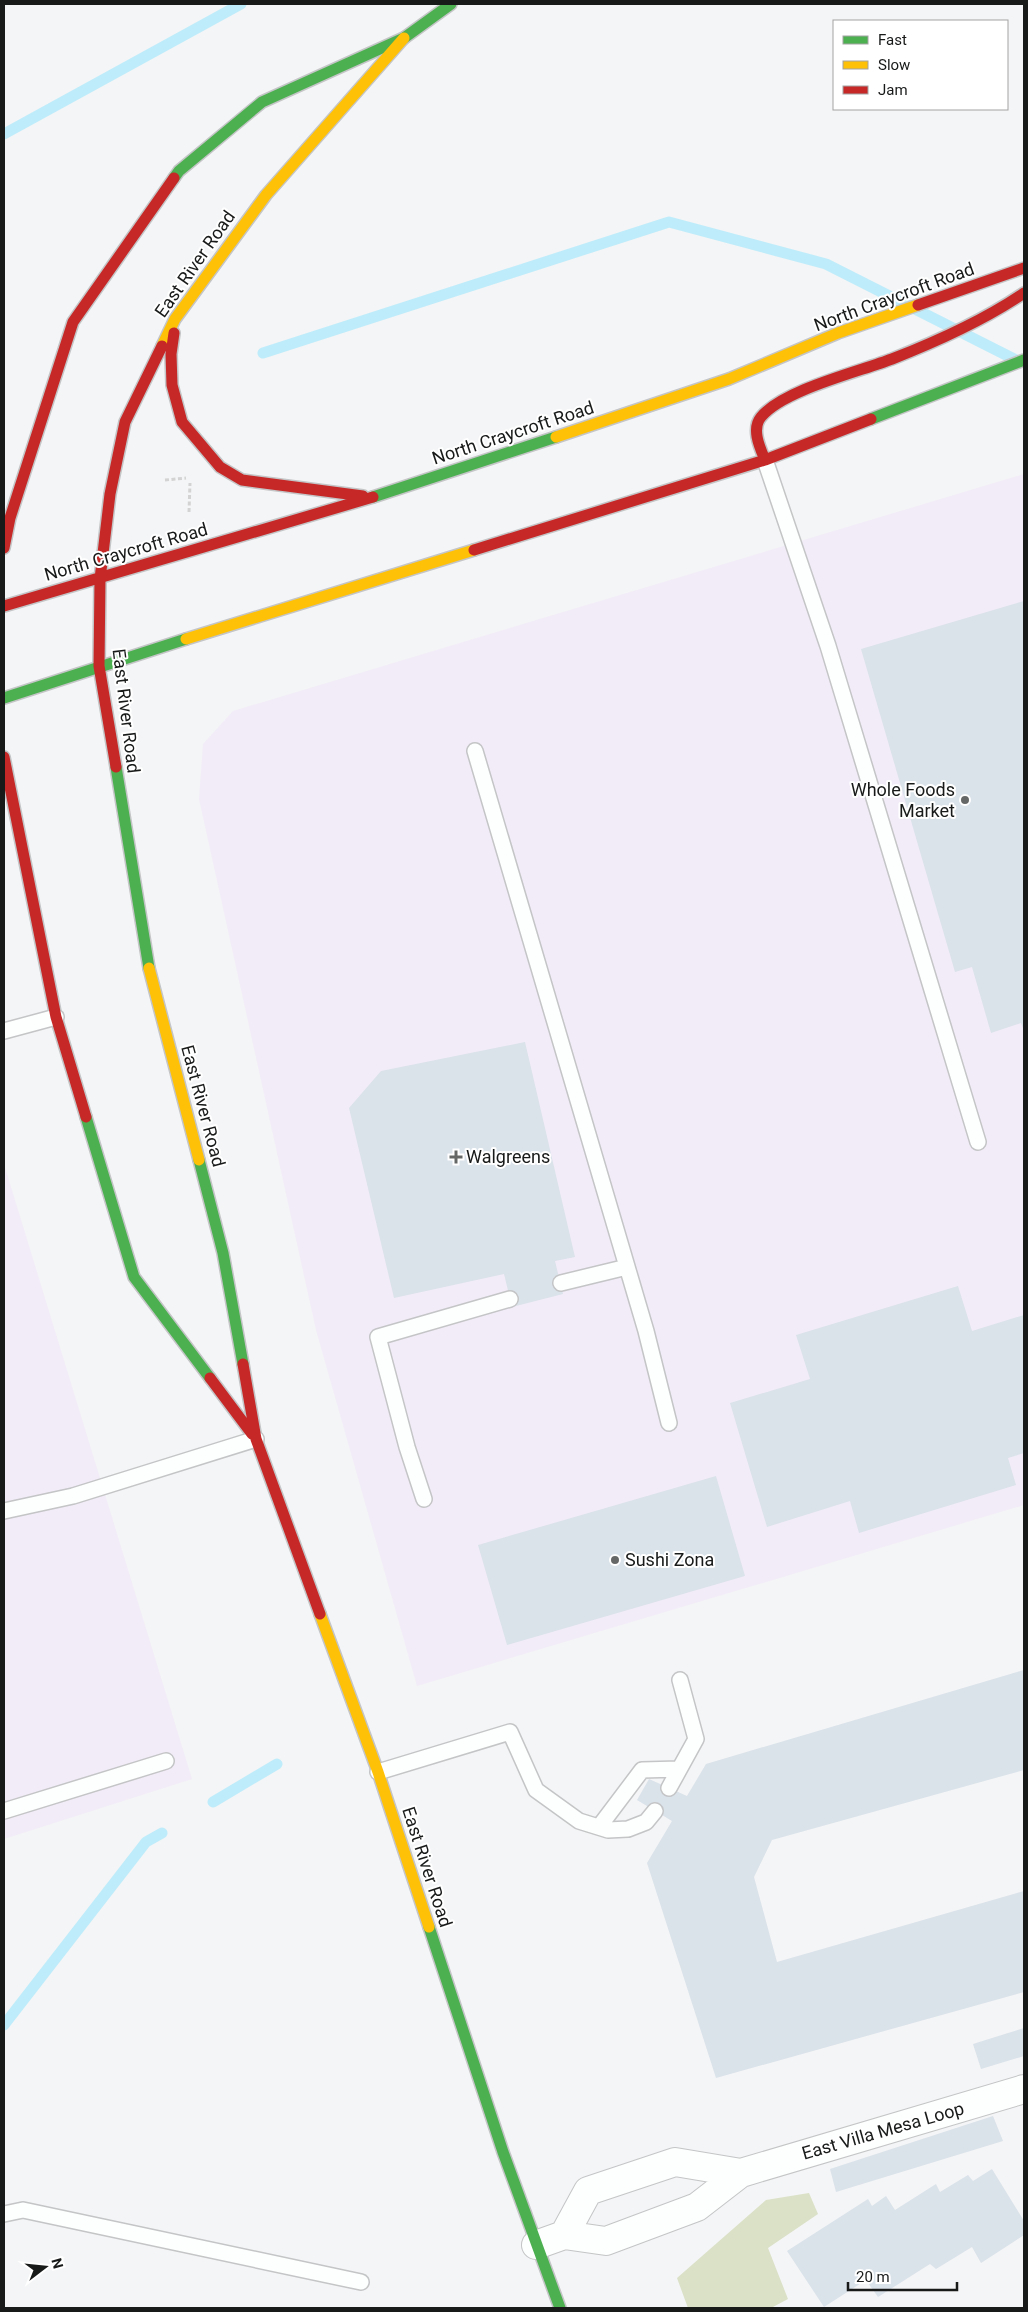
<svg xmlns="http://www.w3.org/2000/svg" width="1028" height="2312" font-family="Roboto,sans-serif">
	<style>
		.commercial { fill: #f2ecf8 }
		.green { fill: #dae1c7 }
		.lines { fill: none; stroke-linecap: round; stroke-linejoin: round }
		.stream { stroke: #bfecfa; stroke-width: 11 }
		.building { fill: #dae2ea }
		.lane-casing { stroke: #c4c5c6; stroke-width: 18 }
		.street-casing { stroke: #c4c5c6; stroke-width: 30 }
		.fast-casing { stroke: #c4c5c6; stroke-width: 14 }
		.slow-casing { stroke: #c4c5c6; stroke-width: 14 }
		.jam-casing { stroke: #c4c5c6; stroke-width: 14 }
		.path { stroke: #d3d3d4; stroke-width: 3; stroke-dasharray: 4 2.5; stroke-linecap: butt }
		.lane { stroke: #fdfefe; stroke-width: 15 }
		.street { stroke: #fdfefe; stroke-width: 28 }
		.fast { stroke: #4caf50; stroke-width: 11 }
		.slow { stroke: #ffc107; stroke-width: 11 }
		.jam { stroke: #c62828; stroke-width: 11 }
		.poi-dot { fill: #656666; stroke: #fff; stroke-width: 2 }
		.labels { text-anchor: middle; stroke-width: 4; stroke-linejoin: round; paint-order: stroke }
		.street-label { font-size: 18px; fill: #181919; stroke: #fff }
		.poi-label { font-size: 18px; fill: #181919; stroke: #fff; text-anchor: start }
	</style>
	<rect width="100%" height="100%" fill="#f4f5f6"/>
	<path class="commercial" d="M1024,474V1505L417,1686L316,1330L199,799L203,744L233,711Z
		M4,1164L192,1779L4,1839Z"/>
	<path class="green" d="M809,2193L818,2214L768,2248L788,2299L771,2308H688L677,2278L766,2200Z"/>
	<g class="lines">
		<path class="stream" d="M4,134L241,4
			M263,353L669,222L826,264L1016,360
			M213,1802L277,1764
			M4,2025L146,1842L162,1833"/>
	</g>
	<path class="building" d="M1024,601V1031L1021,1023L991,1033L972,967L955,972L861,649Z
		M525,1042L575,1257L555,1261L563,1294L512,1307L504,1274L394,1298L349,1108L381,1071Z
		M958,1286L972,1331L1024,1315V1453L1008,1458L1016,1485L859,1533L850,1501L767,1527L730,1403L810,1379L796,1335Z
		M716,1476L745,1576L507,1645L478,1545Z
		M1024,1670V1770L772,1840L754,1877L777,1962L1024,1891V1992L716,2078L647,1863L672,1821L637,1800L649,1779L687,1796L706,1764Z
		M1024,2028V2056L981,2069L973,2044Z
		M993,2116L1003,2141L836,2192L830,2169Z
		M992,2169L1024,2221V2235L981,2263L972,2247L936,2269L930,2264L878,2297L866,2280L824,2307L787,2251L868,2199L872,2206L886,2196L895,2210L936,2184L940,2192L968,2175L973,2181Z"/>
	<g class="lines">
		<g class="lane-casing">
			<path id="lane" d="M765,460L828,646L978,1142
				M475,751L646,1331L669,1423
				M4,1031L56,1017
				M561,1283L627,1267
				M424,1499L407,1447L378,1337L510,1299
				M4,1511L73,1496L256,1439
				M378,1772L510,1732L536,1790L579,1821L608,1830L628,1829L646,1822L655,1811
				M669,1788L696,1739L680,1680
				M4,1811L166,1761
				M599,1827L642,1770L679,1769
				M4,2214L23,2210L361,2282"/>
		</g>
		<g class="street-casing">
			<path id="street" d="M741,2173L1024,2089
				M536,2245L564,2235L606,2241L697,2207L741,2173L675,2162L588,2191L564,2235"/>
		</g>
		<g class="fast-casing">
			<path id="fast" d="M174,178L179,171L262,102L404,38L451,4
				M871,419L1024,360
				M373,497L556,437
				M4,698L186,639
				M116,767L149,968
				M86,1117L134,1277L210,1378
				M199,1160L223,1253L243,1364
				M429,1927L503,2152L560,2308"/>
		</g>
		<g class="slow-casing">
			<path id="slow" d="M162,346L175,319L266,195L404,38
				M556,437L729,379L838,333L918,305
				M186,639L474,550
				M149,968L199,1160
				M320,1614L378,1772L429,1927"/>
		</g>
		<g class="jam-casing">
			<path id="jam" d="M918,305L1024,268
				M174,333L171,354L172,385L182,422L220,467L242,480L363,496
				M765,460C760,448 751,429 761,417C783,390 858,372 892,359C938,341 983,321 1024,293
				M4,548L10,518L73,322L174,178
				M474,550L765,460L871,419
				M4,606L373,497
				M4,757L56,1017L86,1117
				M116,767L99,666L100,579L110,494L125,422L162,346
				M243,1364L256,1439L320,1614
				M210,1378L252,1434"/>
		</g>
		<path class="path" d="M165,480L186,478
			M189,512L190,483"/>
		<use href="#lane" class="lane"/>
		<use href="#street" class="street"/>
		<use href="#fast" class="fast"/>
		<use href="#slow" class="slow"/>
		<use href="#jam" class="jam"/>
	</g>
	<g class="poi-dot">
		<circle cx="965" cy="800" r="5"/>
		<path d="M453.5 1149.5h5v5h5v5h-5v5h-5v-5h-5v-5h5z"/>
		<circle cx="615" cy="1560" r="5"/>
	</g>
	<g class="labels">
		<g class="street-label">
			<text transform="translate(195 264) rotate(-55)" y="6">East River Road</text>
			<text transform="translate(894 297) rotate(-20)" y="6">North Craycroft Road</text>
			<text transform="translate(513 433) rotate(-18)" y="6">North Craycroft Road</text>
			<text transform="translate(126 552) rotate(-16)" y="6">North Craycroft Road</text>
			<text transform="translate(126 711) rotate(83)" y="6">East River Road</text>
			<text transform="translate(203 1106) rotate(75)" y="6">East River Road</text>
			<text transform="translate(427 1867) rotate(72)" y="6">East River Road</text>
			<text transform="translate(883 2131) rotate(-16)" y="6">East Villa Mesa Loop</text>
		</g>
		<g class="poi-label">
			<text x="955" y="796" text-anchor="end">Whole Foods<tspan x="955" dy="21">Market</tspan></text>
			<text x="466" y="1163">Walgreens</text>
			<text x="625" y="1566">Sushi Zona</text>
		</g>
	</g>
	<rect width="1028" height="2312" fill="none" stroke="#181919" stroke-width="10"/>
	<rect x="833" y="20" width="175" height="90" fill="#ffffff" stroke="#a3a3a3"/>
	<rect x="843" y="36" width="25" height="8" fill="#4caf50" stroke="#a3a3a3"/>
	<text x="878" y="45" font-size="15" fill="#181919">Fast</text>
	<rect x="843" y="61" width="25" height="8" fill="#ffc107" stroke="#a3a3a3"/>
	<text x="878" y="70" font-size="15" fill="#181919">Slow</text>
	<rect x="843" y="86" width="25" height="8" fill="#c62828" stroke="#a3a3a3"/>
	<text x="878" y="95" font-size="15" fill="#181919">Jam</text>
	<g transform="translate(45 2267) rotate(74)" stroke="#ffffff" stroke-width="4" paint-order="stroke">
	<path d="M0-4L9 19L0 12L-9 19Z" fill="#181919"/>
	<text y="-8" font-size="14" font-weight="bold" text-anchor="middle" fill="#181919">N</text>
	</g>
	<path d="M848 2282v8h109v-8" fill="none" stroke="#181919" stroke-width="2.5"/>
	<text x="856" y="2282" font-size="15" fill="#181919" stroke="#ffffff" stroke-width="4" paint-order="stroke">20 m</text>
</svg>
